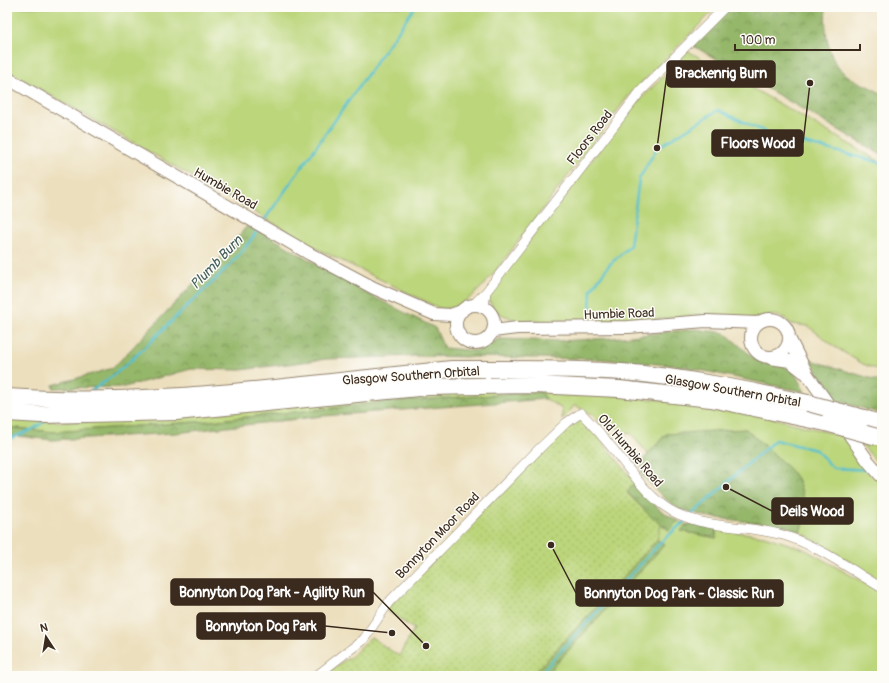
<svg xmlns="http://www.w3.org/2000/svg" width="889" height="683" font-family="Pangolin,sans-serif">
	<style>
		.grass { fill: #bcd67b; stroke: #7c804c }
		.forest { fill: url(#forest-crowns); stroke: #687044 }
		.park { fill: url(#park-dots); stroke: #7c804c }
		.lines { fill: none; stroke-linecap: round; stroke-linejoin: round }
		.stream { stroke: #54c0cd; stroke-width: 2.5 }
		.street-casing { stroke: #94846e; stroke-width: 10 }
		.secondary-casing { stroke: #94846e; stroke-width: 14 }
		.highway-casing { stroke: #94846e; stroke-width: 18 }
		.street { stroke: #fff; stroke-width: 9 }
		.secondary { stroke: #fff; stroke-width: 12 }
		.highway { stroke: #fff; stroke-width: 16 }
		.highway-bridge-casing { stroke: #94846e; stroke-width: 18; stroke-linecap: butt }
		.highway-bridge { stroke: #fff; stroke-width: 16 }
		.labels { text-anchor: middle; stroke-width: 3; stroke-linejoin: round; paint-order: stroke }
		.street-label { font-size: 13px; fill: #3b2a1e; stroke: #fdfcf7 }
		.water-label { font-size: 14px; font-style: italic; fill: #445e5b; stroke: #fdfcf7 }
		.leader { fill: none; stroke: #3b2a1e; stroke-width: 1.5 }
		.callout-dot { fill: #3b2a1e; stroke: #fdfcf7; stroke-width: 1.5 }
		.callout { fill: #3b2a1e; stroke: #3b2a1e; stroke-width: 1.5 }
		.callout-label { font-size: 14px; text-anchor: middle; font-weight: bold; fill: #fff }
	</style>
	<defs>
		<pattern id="forest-crowns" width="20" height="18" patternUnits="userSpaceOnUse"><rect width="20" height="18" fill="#95b76b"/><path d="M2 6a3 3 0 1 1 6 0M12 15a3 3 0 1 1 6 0" fill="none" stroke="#7b9557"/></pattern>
		<pattern id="park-dots" width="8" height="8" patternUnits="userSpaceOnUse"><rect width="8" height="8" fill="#bcd67b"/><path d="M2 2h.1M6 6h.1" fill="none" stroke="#a2b86a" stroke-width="1.8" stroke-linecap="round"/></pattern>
	</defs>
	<rect width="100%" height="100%" fill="#fdfcf7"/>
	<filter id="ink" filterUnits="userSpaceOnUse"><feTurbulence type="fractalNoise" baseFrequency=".025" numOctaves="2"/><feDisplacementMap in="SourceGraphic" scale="8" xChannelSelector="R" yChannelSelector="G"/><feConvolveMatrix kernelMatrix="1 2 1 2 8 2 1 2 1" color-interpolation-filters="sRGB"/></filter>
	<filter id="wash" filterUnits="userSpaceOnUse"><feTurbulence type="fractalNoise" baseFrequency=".012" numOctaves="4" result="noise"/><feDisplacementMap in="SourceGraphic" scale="16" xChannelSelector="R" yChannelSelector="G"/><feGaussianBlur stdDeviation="0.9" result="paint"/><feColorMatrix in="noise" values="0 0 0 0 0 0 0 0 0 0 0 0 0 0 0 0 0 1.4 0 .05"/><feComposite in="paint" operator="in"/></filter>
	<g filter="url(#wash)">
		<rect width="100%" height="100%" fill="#ecdfbd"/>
		<path class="grass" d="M7,7H717L630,94L494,273C479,290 464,309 441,309L322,251L7,70Z
			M688,51L882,163V371L863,364L835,347L808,326L791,324L785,318L775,315L752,319L709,314L647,320L561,323L516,320L501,314L493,308L489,299L493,287L633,107Z
			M524,388L599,393L738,409L846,437L862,463L882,482V581L800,532C806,516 805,495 797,479C792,469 756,439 746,429L666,434L648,454L631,434L609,424L601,423L594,416L575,405L562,420V409L546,399L541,392L399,401L210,421L53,432L7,427V419L64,422L137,419L288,407L375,396Z
			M859,441L882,447V468Z
			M678,521L686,525L682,531L716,538V529L764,536L804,549L882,593V676H545L664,544L657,540L661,524L669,530Z"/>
		<path class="forest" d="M730,7H826C824,26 827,61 844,73C855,82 870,86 882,94V155L692,45Z
			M247,226L267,235L362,291L435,328L444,348L478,351L499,339L558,341L612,338L696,329L725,333L756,360L782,365L794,372L805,392L681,366L600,359L418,356L326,359L240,370L191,369L124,387L53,388V385L113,368L196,281L216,263Z
			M811,360L882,382V414L832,399Z
			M541,392L546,399L323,416L175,433L53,440L7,435V427L53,432L210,421L399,401Z
			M746,429C756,439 792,469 797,479C805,495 806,516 800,532L784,526L709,517L679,509L662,496L641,474L643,460L666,434Z
			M634,483L660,510L678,521L669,530L651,517L627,492Z
			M690,524L716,529V538L681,531L686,525Z
			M657,540L665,544L545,676H532Z"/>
		<path class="park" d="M580,420L586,422L631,477L634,483L627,493L651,517L661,524L657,540L532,676H320L352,656L371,637L399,656L414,629L386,610L537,454L571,424Z"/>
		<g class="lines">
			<path class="stream" d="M263,222L415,7
				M590,312L591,290L609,265L630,246L639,179L657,148L718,110L772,135L882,163
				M90,392C126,369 153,339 183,310C210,284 240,259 259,228
				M7,440L31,430L44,422
				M690,516L775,440L816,450L833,468L870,470
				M538,676L661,542L686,520"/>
		</g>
	</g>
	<g filter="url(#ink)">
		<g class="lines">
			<g class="street-casing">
				<path id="street" d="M472,306L486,292L640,92L725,7
					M484,307L486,292
					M316,676L364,639L389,602L540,448L566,423L581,413C594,426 606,440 617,454C631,472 645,492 664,506C697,530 745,524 783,535C819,546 850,569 882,588"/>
			</g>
			<g class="secondary-casing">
				<path id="secondary" d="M7,78L310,254L374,288L434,314L451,315L462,311
					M456 324a19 19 0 1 1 38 0a19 19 0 1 1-38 0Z
					M751 338a19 19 0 1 1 38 0a19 19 0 1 1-38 0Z
					M493,331L517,328L628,327L706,321L758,323
					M789,338L807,374L868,461L882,477
					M770,358L790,361L804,372"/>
			</g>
			<g class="highway-casing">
				<path id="highway" d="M7,397C155,407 304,384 452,369C508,369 566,368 622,372C685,377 747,390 808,403
					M7,413L41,415L176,412L428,387L534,385L619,389L711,399L826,423
					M864,418L882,424"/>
			</g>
			<use href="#street" class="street"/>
			<use href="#secondary" class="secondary"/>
			<use href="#highway" class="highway"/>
			<g class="highway-bridge-casing">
				<path id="highway-bridge" d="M808,403L864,418
					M826,423L877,437"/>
			</g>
			<use href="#highway-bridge" class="highway-bridge"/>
		</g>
	</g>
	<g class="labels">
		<g class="street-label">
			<text transform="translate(589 137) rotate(-52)" y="5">Floors Road</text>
			<text transform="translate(226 188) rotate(30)" y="5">Humbie Road</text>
			<text transform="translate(619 313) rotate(-2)" y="5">Humbie Road</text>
			<text transform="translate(411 375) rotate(-4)" y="5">Glasgow Southern Orbital</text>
			<text transform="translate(733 390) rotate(10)" y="5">Glasgow Southern Orbital</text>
			<text transform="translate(631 450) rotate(49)" y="5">Old Humbie Road</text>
			<text transform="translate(437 535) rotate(-46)" y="5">Bonnyton Moor Road</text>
		</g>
		<g class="water-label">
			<text transform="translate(216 262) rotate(-46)" y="5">Plumb Burn</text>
		</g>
	</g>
	<path class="leader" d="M657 148L667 74M810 83L803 143M726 487L772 511M426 646L373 592M551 545L576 593M392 633L325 626"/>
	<g class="callout-dot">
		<circle cx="657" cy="148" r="4"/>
		<circle cx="810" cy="83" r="4"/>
		<circle cx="726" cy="487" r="4"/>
		<circle cx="426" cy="646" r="4"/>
		<circle cx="551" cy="545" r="4"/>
		<circle cx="392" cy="633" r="4"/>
	</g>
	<g class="callout">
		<rect x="667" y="61" width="108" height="26" rx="4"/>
		<rect x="712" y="130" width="91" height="26" rx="4"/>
		<rect x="772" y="498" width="81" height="26" rx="4"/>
		<rect x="171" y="579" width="202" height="26" rx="4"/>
		<rect x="576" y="580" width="207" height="26" rx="4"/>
		<rect x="197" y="613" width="128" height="26" rx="4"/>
	</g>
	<g class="callout-label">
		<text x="721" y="78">Brackenrig Burn</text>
		<text x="758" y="148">Floors Wood</text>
		<text x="812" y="516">Deils Wood</text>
		<text x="272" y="597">Bonnyton Dog Park - Agility Run</text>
		<text x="679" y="598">Bonnyton Dog Park - Classic Run</text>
		<text x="261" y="631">Bonnyton Dog Park</text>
	</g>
	<rect width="889" height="683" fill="none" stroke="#fdfcf7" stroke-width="24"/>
	<g transform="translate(46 637) rotate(348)" stroke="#fdfcf7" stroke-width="3" paint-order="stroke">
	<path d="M0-3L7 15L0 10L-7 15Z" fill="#3b2a1e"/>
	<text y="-6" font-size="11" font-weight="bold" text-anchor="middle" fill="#3b2a1e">N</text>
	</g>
	<path d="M735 44v6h125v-6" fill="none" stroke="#3b2a1e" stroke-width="2"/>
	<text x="741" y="44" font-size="12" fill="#3b2a1e" stroke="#fdfcf7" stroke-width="3" paint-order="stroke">100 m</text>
</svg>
